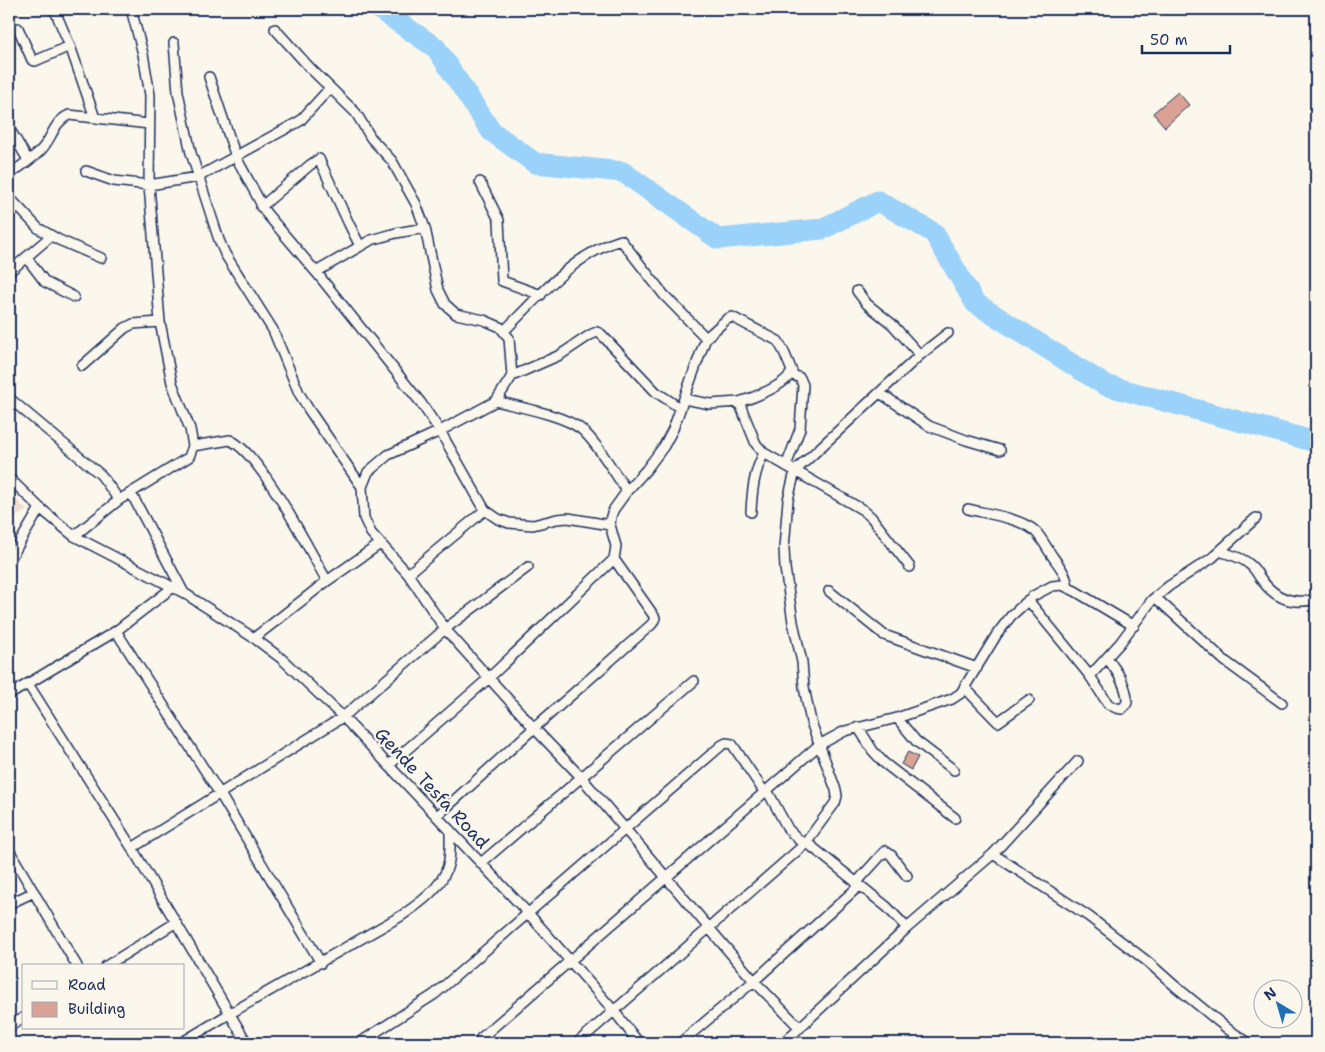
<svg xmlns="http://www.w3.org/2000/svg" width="1325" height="1052" font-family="'Shantell Sans',sans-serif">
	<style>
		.built { fill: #f1ded2 }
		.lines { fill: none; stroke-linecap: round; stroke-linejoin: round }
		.river { stroke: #9ad2f9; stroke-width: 21 }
		.building { fill: #daa294; stroke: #1b2f5e }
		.street-casing { stroke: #1b2f5e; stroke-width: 12 }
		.street { stroke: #fbf7ec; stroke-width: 9 }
		.labels { text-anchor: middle; stroke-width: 4.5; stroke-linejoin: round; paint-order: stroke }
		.street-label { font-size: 18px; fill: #1b2f5e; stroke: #fbf7ec }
	</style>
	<rect width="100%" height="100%" fill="#fbf7ec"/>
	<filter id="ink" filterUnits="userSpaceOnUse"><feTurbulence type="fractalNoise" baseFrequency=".02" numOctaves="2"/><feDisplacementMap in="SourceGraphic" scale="10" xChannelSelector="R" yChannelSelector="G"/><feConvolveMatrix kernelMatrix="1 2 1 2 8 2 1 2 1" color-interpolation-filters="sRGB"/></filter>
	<g filter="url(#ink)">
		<path class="built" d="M9,492L27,510L9,522Z"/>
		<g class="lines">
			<path class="river" d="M379,9L436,48L491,131L535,163L623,172L718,239L822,229L878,201L934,233L975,303L1105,385L1316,442"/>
		</g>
		<path class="building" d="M1178,92L1189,105L1165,127L1153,113Z
			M908,752L918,757L911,770L901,764Z"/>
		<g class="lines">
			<g class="street-casing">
				<path id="street" d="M55,11L70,46L95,118
					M18,28L32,60L35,61L70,46
					M275,29L310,68L356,113L371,138L392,161L416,204L425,228L438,290L445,304L456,314L484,320L500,327L509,338L512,376L496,401L440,431L388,455L368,472L362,487
					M174,43L178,92L191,153L219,240L225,254L273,330L299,393L309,410L362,487L364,518L371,533L408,574L445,629L534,728L581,777L754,981L800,1028
					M209,77L236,157L266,213L316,272L421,403L440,431L485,510L498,519L509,523L533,525L557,519L568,518L610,525
					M9,128L28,160
					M86,171L114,181L149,185L198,177L300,121L330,88
					M9,175C19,167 31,160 40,151C52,140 53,122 69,115L149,124
					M480,182L499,220L502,281L541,295
					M9,197L38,228L59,240L101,258
					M261,207L310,165L319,159L349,224L360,246
					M26,257L45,282L74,297
					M9,272L51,236
					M316,272L371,240L396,233L425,228
					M857,291L867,304L892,324L920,355
					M504,331C538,298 573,254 621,240L664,295L706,338
					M82,366L125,328L133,324L160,322
					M512,376L560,355L590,335L597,332L601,334L656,392L680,408
					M880,393L929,426L966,440L1000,450
					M9,398L101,475L119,500
					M684,399L710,404L739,402L756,444L764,453L863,510L871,517L910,567
					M496,401C519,407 563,415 581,429C596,441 615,474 627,491
					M193,446L230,440C261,454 308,548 327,581
					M786,466L800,429L803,385L800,378L791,374
					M9,478L40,508L74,536L184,593L254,638L282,659L343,717L528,913L614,1011L639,1043
					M131,493L184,593
					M968,509C988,514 1020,518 1035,531C1042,538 1047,549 1053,557C1060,567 1067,575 1068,588
					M751,512C752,491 754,472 764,453
					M74,536L119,500L189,457L193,446L190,429L172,383L160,322L149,185L150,95L143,54L131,9
					M1220,551C1230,555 1242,557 1249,564C1255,568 1257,574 1261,579C1275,599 1294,605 1316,599
					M9,561L40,508
					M408,574L485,510
					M829,591L884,635L977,668
					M1156,598L1225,661L1282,703
					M1028,600L1090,676L1108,704L1116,708L1122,709L1127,703C1128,687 1117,671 1107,658
					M116,631L220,794L321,963
					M254,638L327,581L380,544
					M1090,676L1120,643L1152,600L1169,586L1212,558L1256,518
					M28,684L132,848L247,1043
					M965,688L998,722L1029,700
					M9,695L116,631L172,588
					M897,718L916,741L954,770
					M858,727L873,751L884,763L955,818
					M389,765L489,678L614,559L616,546L610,525L611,516L614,509L627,491L646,470L664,446L673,429L706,338L727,319L732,317L778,341L784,352L792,371C787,385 753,398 739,402
					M767,790L788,829L804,845
					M437,816L534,728L652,624L655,618L654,616L614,559
					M806,842L887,907L907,928
					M132,848L343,717L445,629L528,567
					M9,850L77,966
					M993,854L1088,916L1148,962L1175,986L1229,1030L1249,1043
					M481,863L694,681
					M856,883L885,851L891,855L907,876
					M9,904L34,892
					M106,966L175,923
					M9,1027L24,1017
					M181,1043L229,1014L401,916C419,904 443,887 448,865C451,854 450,841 450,830
					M359,1043L435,994L722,745L726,743L732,744L765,793
					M479,1043L481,1038L819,745L845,731L897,718L952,699L961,693L997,634L1011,616L1033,596L1052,586L1062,585L1075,591L1134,626
					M577,1043L804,845L835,803L837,796L836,790L811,722L804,687L802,662L793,622L785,568L784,548L788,500L795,471L920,355L948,333
					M680,1043L754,981L859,886
					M783,1043L907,928L993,854L1078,761"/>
			</g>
			<use href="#street" class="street"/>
		</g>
	</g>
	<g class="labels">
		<g class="street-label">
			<text transform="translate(432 788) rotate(47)" y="6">Gende Tesfa Road</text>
		</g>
	</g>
	<rect width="1325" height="1052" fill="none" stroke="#fbf7ec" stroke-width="30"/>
	<rect x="15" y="15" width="1295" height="1022" fill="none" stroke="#1b2f5e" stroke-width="2" filter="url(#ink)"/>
	<rect x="22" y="964" width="162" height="65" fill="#fbf7ec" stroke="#a1a7b3"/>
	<rect x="32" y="981" width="25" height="8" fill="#fbf7ec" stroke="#a1a7b3"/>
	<text x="68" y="990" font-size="15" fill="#1b2f5e">Road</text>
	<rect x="32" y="1002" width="25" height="15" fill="#daa294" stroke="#a1a7b3"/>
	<text x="68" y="1014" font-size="15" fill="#1b2f5e">Building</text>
	<g transform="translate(1278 1004) rotate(322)"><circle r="24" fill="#fbf7ec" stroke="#a1a7b3"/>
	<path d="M0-4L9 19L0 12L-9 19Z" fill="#1f6fb2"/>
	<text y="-8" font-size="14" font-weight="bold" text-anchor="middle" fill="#1b2f5e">N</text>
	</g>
	<path d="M1142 45v8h88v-8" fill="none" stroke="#1b2f5e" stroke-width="2.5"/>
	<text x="1150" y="45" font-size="15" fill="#1b2f5e" stroke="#fbf7ec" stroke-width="4" paint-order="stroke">50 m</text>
</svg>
